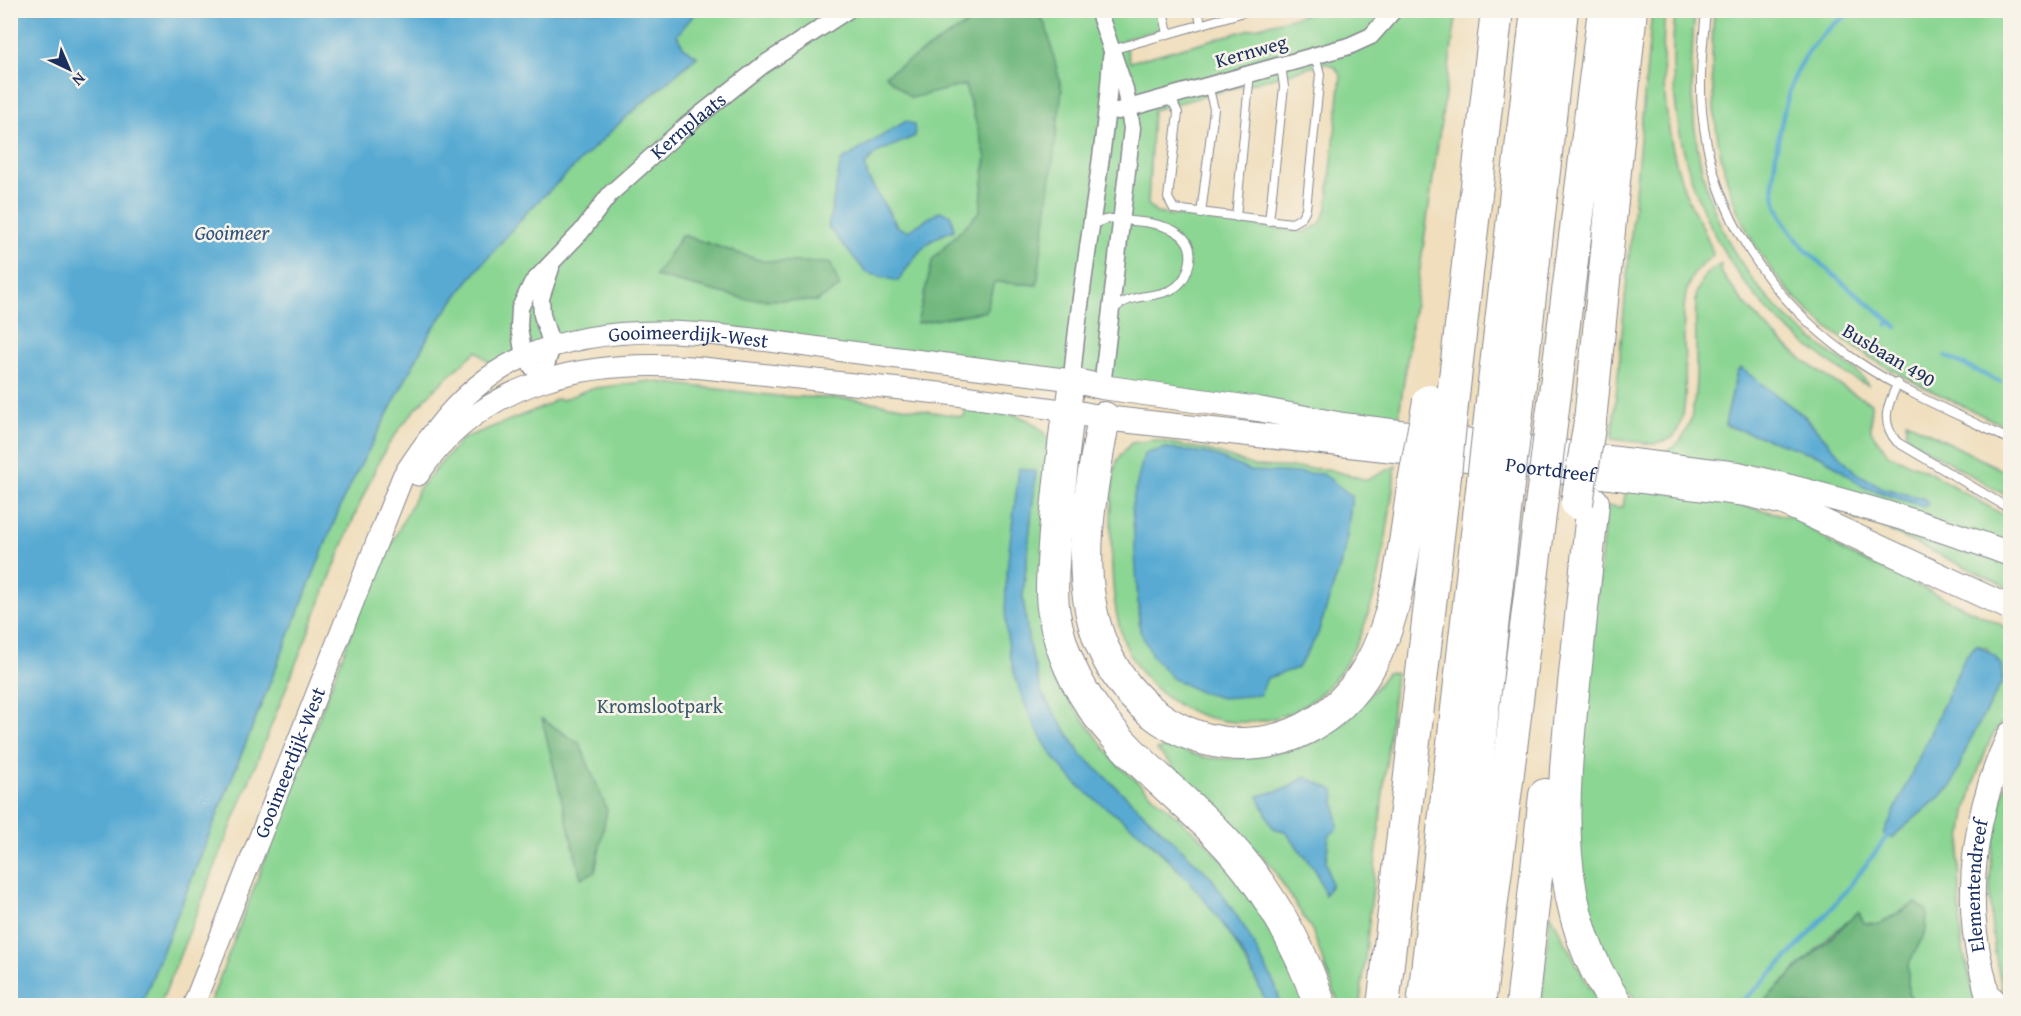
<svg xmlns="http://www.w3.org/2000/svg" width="2021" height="1016" font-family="'Gentium Book Plus',serif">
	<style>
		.green { fill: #8bd693; stroke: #538278; stroke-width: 1.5; fill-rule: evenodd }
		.forest { fill: #70b77d; stroke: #46736e; stroke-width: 1.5 }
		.water { fill: #59aad3; stroke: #3a6c98; stroke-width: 1.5 }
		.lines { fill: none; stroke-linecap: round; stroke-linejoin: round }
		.stream { stroke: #59aad3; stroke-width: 4.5 }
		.service-casing { stroke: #86868d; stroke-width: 10 }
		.minor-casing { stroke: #86868d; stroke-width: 19 }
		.tertiary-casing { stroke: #86868d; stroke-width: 23 }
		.secondary-casing { stroke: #86868d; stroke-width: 26 }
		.motorway-casing { stroke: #86868d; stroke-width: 34 }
		.service { stroke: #fff; stroke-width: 8 }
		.minor { stroke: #fff; stroke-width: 16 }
		.tertiary { stroke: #fff; stroke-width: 21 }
		.secondary { stroke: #fff; stroke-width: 24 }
		.motorway { stroke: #fff; stroke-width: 32 }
		.motorway-bridge-casing { stroke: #86868d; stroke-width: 34; stroke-linecap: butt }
		.motorway-bridge { stroke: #fff; stroke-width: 32 }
		.labels { text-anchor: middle; stroke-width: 5; stroke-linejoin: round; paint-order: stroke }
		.street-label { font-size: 20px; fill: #1b2f5e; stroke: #f7f3e8 }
		.park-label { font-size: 20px; fill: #37596b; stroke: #f7f3e8 }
		.water-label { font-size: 21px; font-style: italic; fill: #2e5481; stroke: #f7f3e8 }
	</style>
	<rect width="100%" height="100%" fill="#f7f3e8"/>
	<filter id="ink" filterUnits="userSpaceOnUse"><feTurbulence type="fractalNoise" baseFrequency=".0167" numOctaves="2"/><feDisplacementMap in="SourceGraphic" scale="12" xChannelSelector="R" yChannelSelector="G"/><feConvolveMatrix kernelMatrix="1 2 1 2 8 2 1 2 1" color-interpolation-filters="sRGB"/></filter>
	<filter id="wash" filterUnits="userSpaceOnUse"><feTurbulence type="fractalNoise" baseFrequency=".008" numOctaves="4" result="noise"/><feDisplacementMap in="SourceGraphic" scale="24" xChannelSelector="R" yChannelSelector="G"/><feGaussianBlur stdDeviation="1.35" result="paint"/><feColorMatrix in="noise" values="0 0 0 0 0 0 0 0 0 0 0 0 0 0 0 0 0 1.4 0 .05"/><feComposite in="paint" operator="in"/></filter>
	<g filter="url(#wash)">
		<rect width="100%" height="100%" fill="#f0debc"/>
		<path class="green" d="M696,11H990L978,19L911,98L965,85L986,157L980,211L933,259L918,323L994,282L1037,285L1046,25L1035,11H1156L1161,29L1124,39L1130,62L1317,11H1457L1398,422L633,328L493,367L477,351C443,380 409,411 385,450C375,467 368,487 359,505L160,1005L141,1006L345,495L431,331L468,281L527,212L625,118L697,57L684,48L676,35ZM1326,63L1335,67L1341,76L1327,208L1320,224L1305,232L1156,213L1148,204L1153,110ZM915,136L876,153L865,165L868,178L898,227L908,232L940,211L954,230C923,240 916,255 898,281L841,161ZM682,235L762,261L817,301L746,299L655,276Z
			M1652,11H1665C1660,73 1664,133 1685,192C1693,213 1709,234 1713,255C1704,262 1696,269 1691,279C1671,318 1701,405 1672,438L1654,444L1612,439Z
			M1675,11H1695C1684,120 1697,227 1778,309C1794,325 1812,339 1830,353C1844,363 1859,370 1868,385C1848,378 1828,361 1811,348C1703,267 1663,140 1675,11Z
			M1714,11H2010V429C1963,405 1913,384 1868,356C1734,273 1703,160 1714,11Z
			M1721,264L1720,271C1759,328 1810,372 1871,403V431L1888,454L1927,471L2010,519V547L1660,453C1713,442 1690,332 1697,291L1706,274ZM1737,372L1762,386L1805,416L1850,467L1864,478L1883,488L1925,499L1924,507L1864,487L1823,457L1725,425Z
			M649,381L777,396L853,399L964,417L966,408C998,412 1029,410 1049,439L1042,626L1066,696L1116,763L1208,844L1259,901L1309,1005H1281L1275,985L1211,877L1081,754L1042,694L1029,645L1023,596L1036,472L1007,635L1020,691L1026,704L1140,833L1192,883L1228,930L1263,994L1266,1005L209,1006L363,602L420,487L462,439L548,405L556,399L562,400L589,389Z
			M1906,421L2010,474V498L1914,442L1906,433Z
			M1155,440L1212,451L1254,466L1327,469L1367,480L1396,466C1386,534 1381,611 1342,669C1292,744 1184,737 1136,665C1111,627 1112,576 1111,533C1111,517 1112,474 1117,461C1120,455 1127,448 1131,443ZM1166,448L1210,454L1251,471L1352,496L1345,551L1317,636L1267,678L1140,631C1133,571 1139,514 1144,454Z
			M1626,489L1696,495L1792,517L1845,552L2000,624L2010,632V710L1991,738L1976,777L1966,812L1959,859L1961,941L1976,1005H1913L1908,993V965L1926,931L1927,911L1916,903L1879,924L1864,923L1859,913L1835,931L1766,999L1764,1005H1642L1622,985L1595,932L1579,874L1577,801L1606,506L1623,507ZM1976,645L1987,648L2003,678L2002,682L1969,742L1951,787L1891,838L1885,834L1965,657Z
			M1850,512L2005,562L2010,567V588L1874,524L1855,520Z
			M1387,673H1396L1360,1005H1339L1312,930L1270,864L1157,750C1173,742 1192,757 1210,758C1241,761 1300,752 1326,736C1350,721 1371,695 1387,673ZM1305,777L1329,836L1326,861L1331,884L1325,894L1316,871L1285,831L1273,828L1258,796L1288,788Z
			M2010,771V1005L2007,1006C1984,927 1984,848 2010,771Z
			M1550,913L1588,985L1605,1005L1541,1006Z"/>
		<path class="forest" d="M990,10L1035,11L1046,25L1062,90L1037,285L994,282L986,311L917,323L933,259L980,211L986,157L965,85L911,98L885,75Z
			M682,235L762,261L830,263L840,287L817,301L746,299L655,276Z
			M542,719L580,744L607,810L595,872L581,878Z
			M1916,903L1927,911L1926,931L1908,965V993L1913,1005H1764L1766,999L1858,912L1864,923L1879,924Z"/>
		<path class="water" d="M10,11H697L677,35L684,48L697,56L625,118L527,212L468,281L431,331L345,495L141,1005H11Z
			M906,121L914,125L915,136L876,153L865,165L868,178L897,227L908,231L940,211L951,215L954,230C923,240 916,255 898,281L867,273L828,227L841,161Z
			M1741,368L1805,417L1855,472L1883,488L1925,499L1928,504L1924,507L1864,487L1823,457L1725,425L1737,372Z
			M1166,448L1210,454L1251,471L1323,474L1352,496L1345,551L1317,636L1298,668L1267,678L1260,695L1222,698L1200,692L1172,678L1153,657L1140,631L1132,504L1144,454Z
			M1019,468L1036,471L1023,596L1029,645L1042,694L1081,754L1211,877L1246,930L1275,985L1281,1005H1266C1249,948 1185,870 1139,832C1119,816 1096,802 1078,785C1039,748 1013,688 1007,636C1001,586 1014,519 1019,468Z
			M1977,645L1995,656L2002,667V682L1969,742L1951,787L1891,838L1884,834L1965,657Z
			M1305,777L1334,790L1338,828L1329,836L1326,861L1331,884L1325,895L1316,871L1285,831L1273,828L1258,796L1288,788Z"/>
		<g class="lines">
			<path class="stream" d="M1858,10C1833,21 1813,42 1800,66C1785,91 1771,166 1774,195C1776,204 1782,217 1786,225C1810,261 1857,293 1890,321
				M1887,325L1890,321L1897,327
				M1946,356L2000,382
				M1737,1006C1797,952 1844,897 1891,831"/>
		</g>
	</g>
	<g filter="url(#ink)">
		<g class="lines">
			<g class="service-casing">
				<path id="service" d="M1163,10L1168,34L1251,10
					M1198,10L1201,24
					M1706,10C1703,43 1699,77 1702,110C1711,215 1772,303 1857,361C1904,393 1960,415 2010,440
					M1111,50L1168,34
					M1164,99L1174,104L1178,113L1168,198L1174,209L1292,223L1301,218L1306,209L1320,74L1317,63L1309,58
					M1201,214L1214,109L1208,85
					M1236,217L1250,73
					M1269,221L1284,87L1281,65
					M1092,226C1105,216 1117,219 1132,221C1159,223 1201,230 1188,269C1176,308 1132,285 1112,312
					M1898,383C1887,405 1880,422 1897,442L2010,509"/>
			</g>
			<g class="minor-casing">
				<g id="minor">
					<path d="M1098,10L1125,89L1132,128L1102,387"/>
					<path d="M1118,111L1349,46L1371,36L1394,10"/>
					<path id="s1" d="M542,379L524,357L519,327L520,308L532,283L581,232L610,194L687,125L763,65L848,10"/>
					<path d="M542,379L552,346L542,315L541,298L551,268"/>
					<path d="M1072,380C1080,272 1105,165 1111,57"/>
				</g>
			</g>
			<g class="tertiary-casing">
				<g id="tertiary">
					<path d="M418,475C485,376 592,358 703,368L957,395L1068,411"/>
					<path id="s2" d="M193,1006L403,476C435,427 469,381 524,357C623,313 740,338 843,351C919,361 996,370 1072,380"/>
				</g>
			</g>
			<g class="secondary-casing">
				<g id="secondary">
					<path id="s3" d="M2010,554C1922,521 1830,496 1738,474L1343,425L1258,409L1102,387L1072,380L1068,411L1104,418L1403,451L1746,494L1784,503L2010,608"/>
					<path id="s4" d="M1993,1006C1986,997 1985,981 1982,971C1962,892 1976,806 2010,734"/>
				</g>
			</g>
			<g class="motorway-casing">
				<path id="motorway" d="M1452,405L1497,10
					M1491,409L1537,10
					M1068,411C1063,456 1057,501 1054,546C1053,569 1050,592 1054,614C1076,738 1178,779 1248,869C1279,910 1304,957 1320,1006
					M1517,412L1562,10
					M1552,417L1604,10
					M1104,418C1091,486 1074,571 1099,638C1145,762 1300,784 1369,667C1400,613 1404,542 1414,482
					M1590,421L1631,10
					M1593,503C1587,563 1580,624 1574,684C1562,795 1549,910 1618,1006
					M1383,1006L1444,485
					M1423,1006L1482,490
					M1450,1006L1507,493
					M1479,1006L1542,498
					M1522,1006L1545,795
					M1989,1006L1990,1002"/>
			</g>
			<use href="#service" class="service"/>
			<use href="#minor" class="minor"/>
			<use href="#tertiary" class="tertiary"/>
			<use href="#secondary" class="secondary"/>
			<use href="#motorway" class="motorway"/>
			<g class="motorway-bridge-casing">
				<path id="motorway-bridge" d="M1414,482L1429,401
					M1444,485L1452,405
					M1482,490L1491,409
					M1507,493L1517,412
					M1542,498L1552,417
					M1577,503L1590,421"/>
			</g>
			<use href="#motorway-bridge" class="motorway-bridge"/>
		</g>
	</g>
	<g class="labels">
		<g class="street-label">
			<text transform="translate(1251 51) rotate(-16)" y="7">Kernweg</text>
			<text dy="7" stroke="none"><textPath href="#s1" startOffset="328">Kernplaats</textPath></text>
			<text dy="7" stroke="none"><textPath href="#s2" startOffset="910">Gooimeerdijk-West</textPath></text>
			<text transform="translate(1889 355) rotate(31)" y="7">Busbaan 490</text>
			<text dy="7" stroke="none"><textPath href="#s3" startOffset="1474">Poortdreef</textPath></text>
			<text dy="7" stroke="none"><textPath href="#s2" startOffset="262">Gooimeerdijk-West</textPath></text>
			<text dy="7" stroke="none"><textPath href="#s4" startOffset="123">Elementendreef</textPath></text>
		</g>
		<g class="park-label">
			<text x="660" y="713">Kromslootpark</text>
		</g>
		<g class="water-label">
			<text x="232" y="240">Gooimeer</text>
		</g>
	</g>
	<rect width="2021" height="1016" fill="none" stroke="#f7f3e8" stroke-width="36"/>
	<g transform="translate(69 69) rotate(136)" stroke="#f7f3e8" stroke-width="4.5" paint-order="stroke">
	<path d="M0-4.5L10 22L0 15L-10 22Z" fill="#1b2f5e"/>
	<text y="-9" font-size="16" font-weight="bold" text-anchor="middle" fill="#1b2f5e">N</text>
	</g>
</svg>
